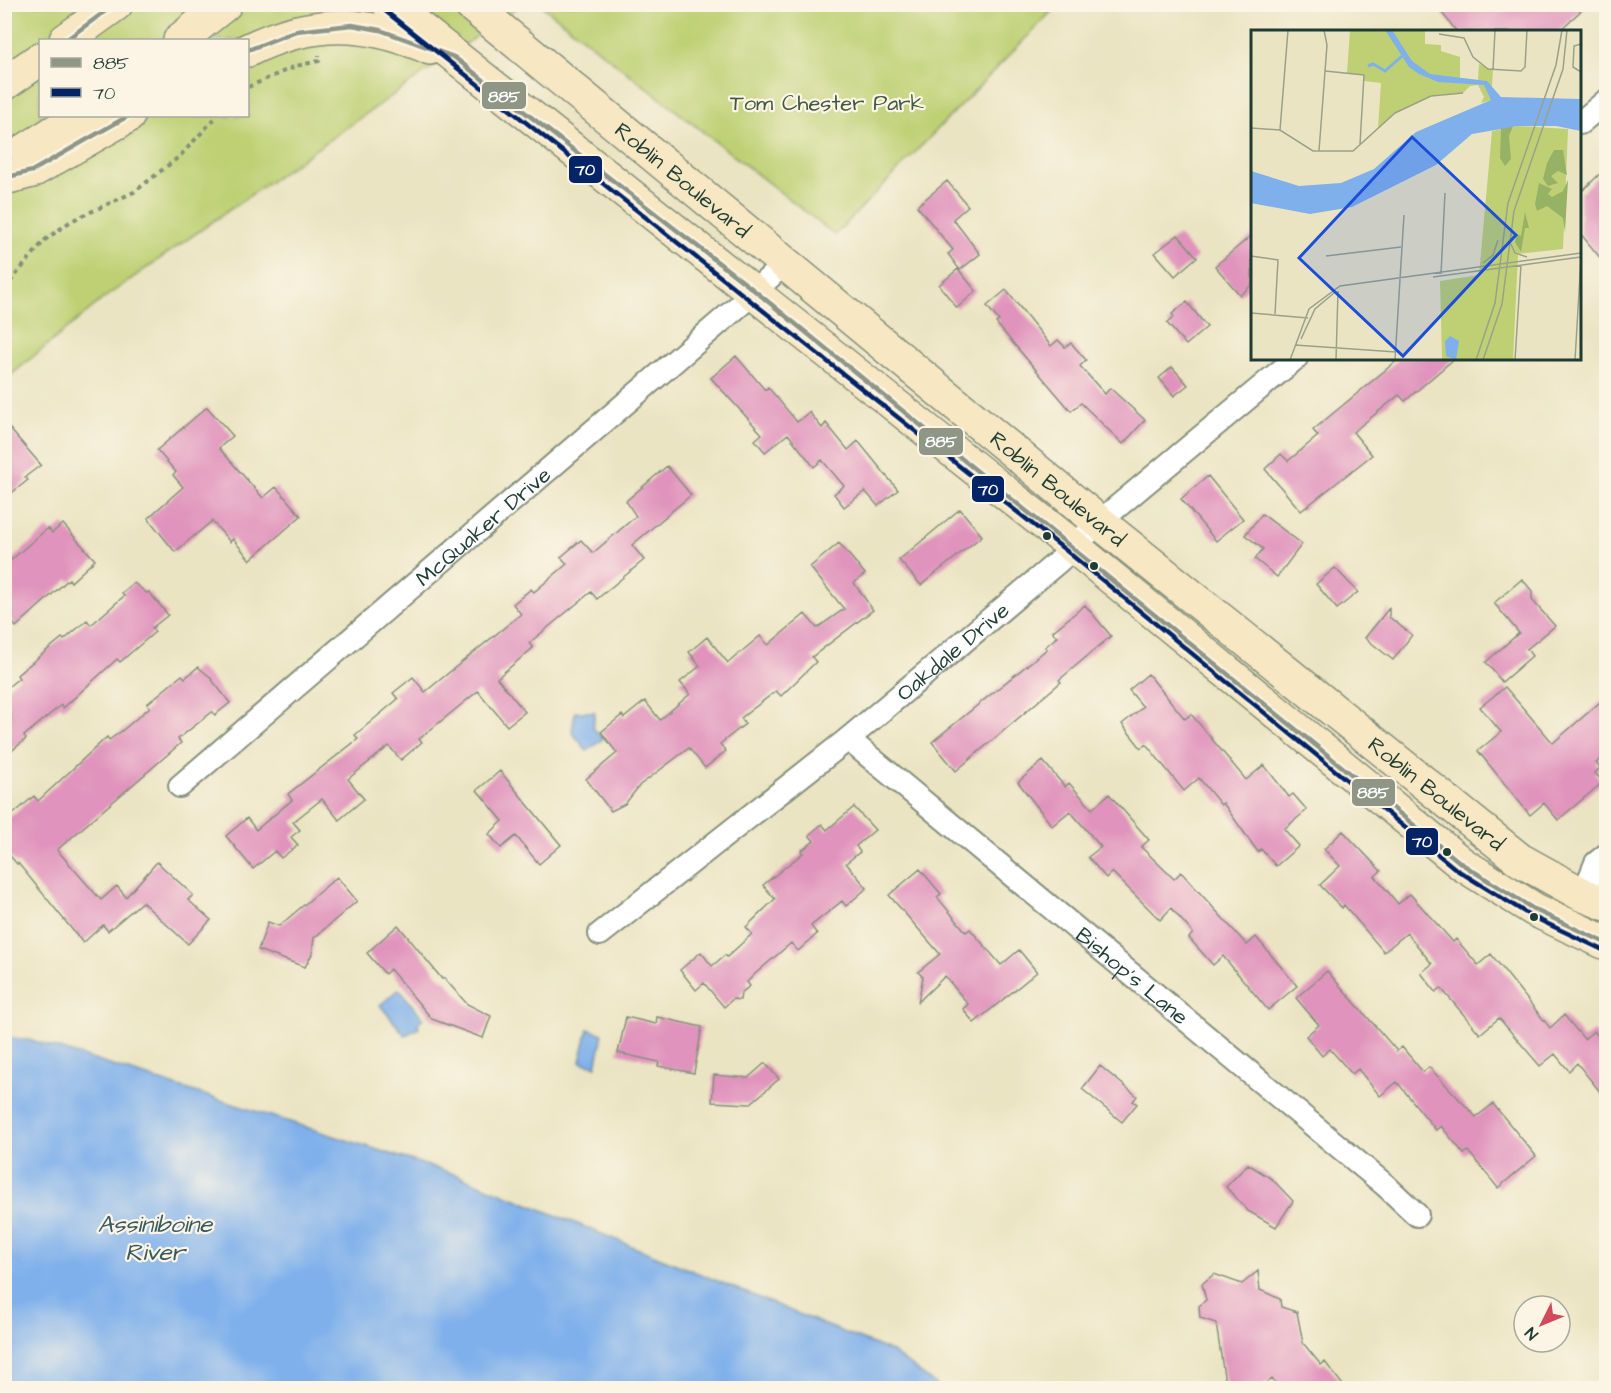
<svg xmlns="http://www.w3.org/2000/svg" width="1611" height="1393" font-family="'Architects Daughter',sans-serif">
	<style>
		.green { fill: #bed073; stroke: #6e8654; stroke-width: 1.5; fill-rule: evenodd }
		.water { fill: #7fb0eb; stroke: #4f7690; stroke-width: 1.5 }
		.building { fill: #e093bc }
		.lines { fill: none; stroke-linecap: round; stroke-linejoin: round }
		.street-casing { stroke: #85907c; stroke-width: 26 }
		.secondary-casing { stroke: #85907c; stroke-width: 36 }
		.path { stroke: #85907c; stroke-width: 4; stroke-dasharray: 4.5 4.5; stroke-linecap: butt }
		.street { stroke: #fff; stroke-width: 22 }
		.secondary { stroke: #f7e8c3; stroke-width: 33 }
		.bus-1-casing { stroke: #fcf5e5; stroke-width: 9 }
		.bus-2-casing { stroke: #fcf5e5; stroke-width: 9 }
		.bus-1 { stroke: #8f9686; stroke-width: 4.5 }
		.bus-2 { stroke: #052465; stroke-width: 4.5 }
		.bus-dot { fill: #1f3d34; stroke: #fcf5e5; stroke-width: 2 }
		.labels { text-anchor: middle; stroke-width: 4.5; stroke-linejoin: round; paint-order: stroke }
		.park-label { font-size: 22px; fill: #3f5a41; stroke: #fcf5e5 }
		.street-label { font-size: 22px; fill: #1f3d34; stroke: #fcf5e5 }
		.water-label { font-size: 24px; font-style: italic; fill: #375a62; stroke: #fcf5e5 }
		.inset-river { fill: none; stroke: #7fb0eb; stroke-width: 3 }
		.inset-road { fill: none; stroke: #99a18a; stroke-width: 1.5 }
		.view { fill: #1d4ed8; fill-opacity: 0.15; stroke: #1d4ed8; stroke-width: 3 }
		.inset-edge { fill: none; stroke: #1f3d34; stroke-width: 3 }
		.line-badge { stroke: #fcf5e5; stroke-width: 2 }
		.badge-label { font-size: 16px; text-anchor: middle; font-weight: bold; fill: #fff }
	</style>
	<rect width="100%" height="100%" fill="#fcf5e5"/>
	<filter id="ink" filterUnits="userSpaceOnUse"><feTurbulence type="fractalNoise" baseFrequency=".0167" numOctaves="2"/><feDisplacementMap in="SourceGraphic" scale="12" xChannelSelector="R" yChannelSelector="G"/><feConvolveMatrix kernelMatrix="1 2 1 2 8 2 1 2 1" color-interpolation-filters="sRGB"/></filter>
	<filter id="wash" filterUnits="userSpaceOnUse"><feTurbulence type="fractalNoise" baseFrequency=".008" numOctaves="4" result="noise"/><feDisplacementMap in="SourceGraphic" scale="24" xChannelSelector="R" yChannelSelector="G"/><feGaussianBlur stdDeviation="1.35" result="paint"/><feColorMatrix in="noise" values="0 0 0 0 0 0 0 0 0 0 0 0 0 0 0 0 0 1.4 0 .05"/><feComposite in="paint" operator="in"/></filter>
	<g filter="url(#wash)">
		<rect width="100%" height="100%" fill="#ebe4c3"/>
		<path class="green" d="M5,5H521L104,298L5,380ZM40,40H248V116H40Z
			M541,5H1074L1053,10L835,235Z"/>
		<path class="water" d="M575,712H595L593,728L603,739L587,751L572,732Z
			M399,989L423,1018L418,1023L419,1028L405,1035L380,1005Z
			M588,1029L603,1034L596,1066L580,1062Z
			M5,1037L34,1041L457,1175L892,1352L940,1388H5Z"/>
		<g id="blocks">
			<path class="building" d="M1435,4H1588L1558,32H1457Z
				M1606,168V265L1580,233V193Z
				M947,181L968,206L953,219L980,254L960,270L948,254L953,250L917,206Z
				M1178,235L1197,257L1175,276L1155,253Z
				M1252,235V285L1240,295L1215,266Z
				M958,269L976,291L957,308L939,285Z
				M1006,290L1051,346L1058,340L1065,347L1071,343L1086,360L1080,366L1105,394L1110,388L1145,420L1123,444L1081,403L1071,411L996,323L999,321L987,306Z
				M1187,302L1207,327L1186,345L1167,323L1174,317L1172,314Z
				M736,356L765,390L768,387L797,422L809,412L822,428L826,423L848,450L858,441L898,490L878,506L865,491L844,507L834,494L844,486L822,460L814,467L788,434L765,452L755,440L762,434L711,378Z
				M1400,358H1455L1405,401L1399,395L1353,432L1372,455L1301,511L1265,469L1281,454L1288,461L1318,436L1313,430Z
				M1172,367L1188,385L1174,396L1159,378Z
				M207,407L233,436L219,448L263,498L276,487L301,516L250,560L233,539L230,542L212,521L175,552L148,518L183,487L173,475L176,472L157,450Z
				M4,422L41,465L25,477L28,480L4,499Z
				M667,466L691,495L632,545L644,560L597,599L591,592L529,643L533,648L497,678L525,712L507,726L478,691L419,739L422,742L401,760L389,746L348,779L364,799L339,820L322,799L293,822L300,830L291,837L298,845L281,858L275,851L253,869L226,836L247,818L256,830L292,800L288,794L358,739L355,735L398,699L393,693L413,677L425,692L521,614L513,604L531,589L534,592L567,564L561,557L581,540L593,553L636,516L626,501Z
				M1208,476L1243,519L1216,541L1181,499Z
				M960,509L982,536L921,585L899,560Z
				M1262,514L1302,544L1277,577L1255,559L1263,549L1245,535Z
				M63,524L95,560L71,582L69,579L16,627L4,612V566L48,528L52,533Z
				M839,543L865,574L854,583L873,610L812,657L816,662L781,696L776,691L741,718L745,724L720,744L726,751L705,768L689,748L640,785L625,804L611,811L586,779L617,753L601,732L622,715L624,718L645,701L660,720L690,694L680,682L700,666L689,652L707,637L728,663L760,636L768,645L805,614L817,628L844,609L810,567Z
				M1335,568L1358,592L1337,609L1316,584Z
				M1522,579L1532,591V600L1555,626L1527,649L1532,656L1502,682L1486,662L1519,633L1494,603Z
				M134,583L147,593L149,592L168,615L152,628L155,632L120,662L117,659L63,708L61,705L24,736L26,739L4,757V690L19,678L17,675L62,638L64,640L87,620L91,625L124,596L122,593Z
				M1085,605L1111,636L1059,680L1061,682L956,771L932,742L1047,649L1045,647L1057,637L1052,632Z
				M1389,608V617L1412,635L1393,660L1365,638Z
				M198,667L209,676L230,703L215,715L212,712L178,739L181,743L57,850L101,900L117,886L126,897L157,862L193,895L188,900L211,920L188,944L142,902L108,931L103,925L83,943L18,863L17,864L4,849V822L34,796L38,801L107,737L109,740L123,730L150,707L147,704L182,675L185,678Z
				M1148,674L1185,719L1191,714L1246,780L1264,765L1289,797L1293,794L1307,810L1284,829L1299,846L1276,866L1261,849L1258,852L1223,803L1221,805L1199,778L1184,791L1146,744L1141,748L1122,724L1143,707L1129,690Z
				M1505,687L1553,743L1606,697V754L1596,763L1600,768L1595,773L1603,782L1558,820L1544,803L1530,815L1478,751L1501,732L1480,707Z
				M1043,761L1065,787L1069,783L1092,809L1109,794L1149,840L1141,847L1174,879L1181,872L1247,945L1256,937L1297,986L1268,1010L1223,956L1213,965L1189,938L1193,933L1171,908L1160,920L1112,872L1106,878L1088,857L1101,847L1070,811L1052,826L1018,782Z
				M500,771L561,845L539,864L516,836L501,848L489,834L503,821L477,790Z
				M854,807L875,830L856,846L860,852L846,863L867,888L846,906L842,901L811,926L817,934L798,951L791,943L755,974L747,982L750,986L741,993L740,1000L733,999L724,1007L704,983L696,990L680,970L701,952L712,966L725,955L727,957L752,934L746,927L775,899L763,885L803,853L801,851L814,841L809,835L822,824L827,830Z
				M1343,831L1381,871L1375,876L1398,904L1410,894L1453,942L1456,939L1478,965L1491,954L1550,1028L1564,1015L1584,1039L1594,1031L1606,1046V1099L1577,1063L1569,1071L1555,1054L1540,1066L1499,1018L1480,1034L1441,988L1436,992L1421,973L1432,964L1407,933L1384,952L1344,905L1342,908L1320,885L1340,866L1324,849Z
				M920,869L941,894L937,897L966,932L970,929L1001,965L1019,950L1037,972L974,1023L963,1009L968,1004L945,976L918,1002L923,977L918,972L940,954L889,895Z
				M337,877L357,901L314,938L312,954L305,967L258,950L268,922L279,926Z
				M398,925L442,979L444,978L467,1004L491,1016L483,1038L432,1019L390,969L385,974L367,953Z
				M1327,971L1397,1051L1402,1047L1423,1072L1429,1067L1476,1117L1493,1104L1536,1156L1498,1188L1468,1151L1464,1154L1441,1126L1436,1130L1397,1082L1380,1096L1358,1069L1352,1074L1330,1049L1322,1056L1306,1036L1319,1025L1296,998Z
				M626,1017L656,1024L657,1017L702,1027L694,1073L658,1066L659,1062L618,1053Z
				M765,1063L779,1079L750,1104L712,1102L714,1075L748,1078Z
				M1100,1066L1137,1096L1133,1101L1137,1104L1122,1122L1082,1089Z
				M1248,1164L1272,1179L1293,1201L1276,1227L1248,1211L1226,1187Z
				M1258,1271L1260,1290L1280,1299L1281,1307L1297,1312L1303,1343L1321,1365L1325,1362L1346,1389H1280L1272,1379L1260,1389H1226L1216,1323L1200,1318L1199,1306L1206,1300L1202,1284L1214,1274L1242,1284Z"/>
		</g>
	</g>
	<g filter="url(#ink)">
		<use href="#blocks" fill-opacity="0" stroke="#85907c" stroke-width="1.5"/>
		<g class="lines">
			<g class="street-casing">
				<g id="street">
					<path d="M1580,123L1606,101"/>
					<path id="s1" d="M848,739L1385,1185L1417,1215"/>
					<path id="s2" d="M180,786L741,304L785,263"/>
					<path d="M1583,895L1596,863L1606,855"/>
					<path id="s3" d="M600,934L848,739L1059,561L1099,522L1296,358"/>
				</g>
			</g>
			<g class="secondary-casing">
				<g id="secondary">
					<path d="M389,4L1074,547L1462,864L1535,910L1606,943"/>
					<path id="s4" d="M470,4L1099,522L1520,860L1583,895L1606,904"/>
					<path d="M66,40L116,4"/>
					<path d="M180,40L225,4"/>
					<path d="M248,50C311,19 366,20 430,48"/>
					<path d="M4,84L40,59"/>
					<path d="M26,150L80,116"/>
					<path d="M4,178L32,171L128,116"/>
				</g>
			</g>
			<path class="path" d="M248,87L296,66L319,61V55
				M4,289L45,240L71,221L134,192L180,156L217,116"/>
			<use href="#street" class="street"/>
			<use href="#secondary" class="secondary"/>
			<g class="bus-1-casing">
				<path id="bus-1" d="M66,40L115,4
					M248,50L296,31L352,25L380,30L454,57L755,291L1462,864L1535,910L1606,943
					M4,178L32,171L128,116"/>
			</g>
			<g class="bus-2-casing">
				<path id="bus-2" d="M384,10L1069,553L1457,870L1531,916L1603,950"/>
			</g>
			<use href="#bus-1" class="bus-1"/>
			<use href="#bus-2" class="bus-2"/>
		</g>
	</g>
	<g class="bus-dot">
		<circle cx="1047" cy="536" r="5"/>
		<circle cx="1094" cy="566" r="5"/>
		<circle cx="1447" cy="852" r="5"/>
		<circle cx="1534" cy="917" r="5"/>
	</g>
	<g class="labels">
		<g class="park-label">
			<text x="827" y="110">Tom Chester Park</text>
		</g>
		<g class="street-label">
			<text dy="8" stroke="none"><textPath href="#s4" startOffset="276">Roblin Boulevard</textPath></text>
			<text dy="8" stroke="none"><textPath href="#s4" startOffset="762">Roblin Boulevard</textPath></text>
			<text dy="8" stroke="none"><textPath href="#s2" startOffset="399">McQuaker Drive</textPath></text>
			<text dy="8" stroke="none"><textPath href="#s3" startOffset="452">Oakdale Drive</textPath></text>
			<text dy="8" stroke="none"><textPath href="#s4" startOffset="1248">Roblin Boulevard</textPath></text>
			<text dy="8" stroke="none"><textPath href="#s1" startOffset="370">Bishop's Lane</textPath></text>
		</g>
		<g class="water-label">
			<text x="155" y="1232">Assiniboine<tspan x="155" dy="28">River</tspan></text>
		</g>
	</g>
	<g transform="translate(1251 30)">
		<rect width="330" height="330" fill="#ebe4c3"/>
		<path d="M99,0H174V14L190,15V21L209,27V49L227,50L228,34L242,40L240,70L230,73L233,67L227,55L219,56L212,63L184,65L142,84L127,98L130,53L113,51V45L96,43ZM267,96L317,99L312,219L267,224L262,330H191L189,251L228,245L241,101Z" fill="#bed073"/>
		<path d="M262,96L258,106L260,129L254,136L249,128L250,98ZM312,120L316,145L307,141L300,146L307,153L297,156L292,149L296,133L303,120ZM317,150L314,202L312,188L296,176L286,181L284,174L288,153L301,159L297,164L301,167L312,161ZM274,182L278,198H274L270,222L264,212L266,204L270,206Z" fill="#96b265"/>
		<path d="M134,0H141L161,31L179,44L236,51L250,67L330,69V101L305,96H267L221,104L185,135L101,177L59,184L0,173V141L48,156L90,153L123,139L165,102L240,70L233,55L187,52L168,44L158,37ZM199,306L208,311L205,330L195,326L194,311Z" fill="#7fb0eb"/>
		<path class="inset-river" d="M117,36L122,34L134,41L151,26"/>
		<path class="inset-road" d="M188,4L213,8L222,27L237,39L270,41L274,37L276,0M330,14L323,16L322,37L330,42M242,40L244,0M74,41L113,45L109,114M0,98L29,100L62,121H102L144,83L180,66L212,63M29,100L37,0M68,121L76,15L73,0M259,212L264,223L276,227M0,226L27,230L24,284M75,226L150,217M232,233L242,225L247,210M190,244L194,163M182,247L330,227M0,283L57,288M50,309L64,279L83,263M44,315L145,322M39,330L58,279L89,256L330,223M85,330L87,261M144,330L153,185M225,330L244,273L257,173L305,35L311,0M232,330L251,274L263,181L312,39L316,0M264,330L270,235M324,330L330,228"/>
		<path class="view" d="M161,107L265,205L152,326L48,228Z"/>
		<rect width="330" height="330" class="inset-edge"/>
	</g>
	<g class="line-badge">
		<rect x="481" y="81" width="46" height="29" rx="6" fill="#8f9686"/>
		<rect x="568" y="155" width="35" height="29" rx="6" fill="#052465"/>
		<rect x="918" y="427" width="46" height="29" rx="6" fill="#8f9686"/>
		<rect x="971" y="475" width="34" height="28" rx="6" fill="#052465"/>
		<rect x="1351" y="778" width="45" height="29" rx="6" fill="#8f9686"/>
		<rect x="1405" y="827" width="34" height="29" rx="6" fill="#052465"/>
	</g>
	<g class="badge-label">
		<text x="504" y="102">885</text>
		<text x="585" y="175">70</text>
		<text x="941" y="447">885</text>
		<text x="988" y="495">70</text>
		<text x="1373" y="798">885</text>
		<text x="1422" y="847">70</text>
	</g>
	<rect width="1611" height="1393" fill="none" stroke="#fcf5e5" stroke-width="24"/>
	<rect x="39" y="39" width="210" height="78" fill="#fcf5e5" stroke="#a4ab9e" stroke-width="1.5"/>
	<rect x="51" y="58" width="30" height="9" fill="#8f9686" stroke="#a4ab9e" stroke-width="1.5"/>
	<text x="93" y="69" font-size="18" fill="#1f3d34">885</text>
	<rect x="51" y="88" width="30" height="9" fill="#052465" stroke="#a4ab9e" stroke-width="1.5"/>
	<text x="93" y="99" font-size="18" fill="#1f3d34">70</text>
	<g transform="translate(1542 1324) rotate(227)"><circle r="28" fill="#fcf5e5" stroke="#a4ab9e" stroke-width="1.5"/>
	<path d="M0-4.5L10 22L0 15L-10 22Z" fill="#d1495b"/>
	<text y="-9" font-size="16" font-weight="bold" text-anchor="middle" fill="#1f3d34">N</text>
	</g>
</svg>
